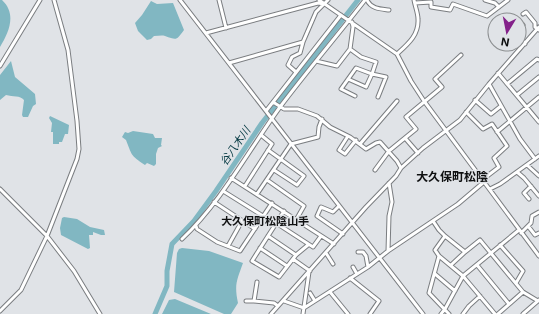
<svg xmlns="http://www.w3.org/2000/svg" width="539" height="314" font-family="Inter,'Noto Sans JP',sans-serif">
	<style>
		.water { fill: #81b7c2 }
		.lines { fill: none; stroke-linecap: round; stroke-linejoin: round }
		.river { stroke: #81b7c2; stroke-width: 5 }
		.minor-casing { stroke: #7a7d80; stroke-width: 5 }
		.minor { stroke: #fff; stroke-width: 3 }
		.labels { text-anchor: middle; stroke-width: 3; stroke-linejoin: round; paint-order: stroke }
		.water-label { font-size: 11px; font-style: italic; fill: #073b44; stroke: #e0e3e7 }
		.neighbourhood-label { font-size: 11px; font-weight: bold; fill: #0f1011; stroke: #e0e3e7 }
		.quarter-label { font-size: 12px; font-weight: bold; fill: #0f1011; stroke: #e0e3e7 }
	</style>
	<rect width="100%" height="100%" fill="#e0e3e7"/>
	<path class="water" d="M0,0H2C17,14 9,32 0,47Z
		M151,1L157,4L173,3L184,30C176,41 177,40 165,36C162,35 158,36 154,36L151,39L147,40L138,31L135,23L142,15Z
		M11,61L15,77L35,94L36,104L33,106L28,117H23L22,115L24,100C20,95 13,97 6,95L0,100V75Z
		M50,116L69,125L68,134H65L62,142H59V144H53V132H51L52,123L49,118Z
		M133,131L153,134L155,138H162L161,145L162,146L158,148L156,154V164L154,166L147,163L145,165C130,155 132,155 126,140L122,137L125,132L128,133Z
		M64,217L77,219L90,227L104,230L105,235H101L93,232V235H89L90,248L88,249L61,235L60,228L62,218Z
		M182,248L209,251L243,263C237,280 234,284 238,303L231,314H224L174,292L177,253L179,249Z
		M175,299L211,314H162L169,300Z"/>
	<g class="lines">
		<path class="river" d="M155,314L167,286V271L172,244L194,221L216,191L262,123L358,0"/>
		<g class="minor-casing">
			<path id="minor" d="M180,0L423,314
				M219,0L226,28
				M319,0L397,54L411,81L424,101L539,256
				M367,0C371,9 381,9 389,10
				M485,0L495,3L499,7
				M415,3L431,2V7L450,10L453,4L487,16L508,0
				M523,14L526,12L535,23V27L539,30
				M519,28L523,25
				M206,33L318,3L324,4
				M519,36L525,44
				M397,54C408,44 419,35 418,19C418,13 415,6 414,0
				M316,61L337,66L350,49L353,27L352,22
				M229,63L303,42L316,12L328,0
				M0,66L40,0
				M296,72L288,65L292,57L300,53L303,42
				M498,73L539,122
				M348,79L366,87L372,74L376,62L361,57L350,49
				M489,84L520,139L535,159
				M507,84L537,59L539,60
				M517,95L539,77
				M355,96L341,89L356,68L372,74L386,77L378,97
				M475,100L491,114L501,106
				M273,102L284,109H298L317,116L330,127L350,137L366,149L376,143L380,142L397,161L401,168
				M266,111L341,15
				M466,112L483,129L492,124L507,146L494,158L499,167L482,180
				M497,132L539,97
				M348,136L339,150L345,154L356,140
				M405,138L418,153
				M360,144L397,101
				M268,150L304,176L297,185L274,170
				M527,165L539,176
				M375,170L389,151L416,129L406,117L442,87L435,79L461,55
				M517,172L524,178L539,196
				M231,178L334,244
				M267,180L304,206L296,220
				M245,186L272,144L261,135
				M0,189L47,236L74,271L100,314
				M490,189L500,184L539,156
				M223,191L263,216
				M257,194L291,144L318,137L319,127L322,119
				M529,199L524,193L531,186
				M214,202L255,229
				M339,206L333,212L321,207L317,216L343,234
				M284,211L252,261L279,277L296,255L308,245
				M433,221L439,230L445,236
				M276,223L313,247L321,236
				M196,226L197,229L217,242L240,251L272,203
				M528,226L531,223L532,216L539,212
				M521,233L528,226L535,235L539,233
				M268,236L296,255
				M182,239C222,201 248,151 280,107C307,71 337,36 365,0
				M500,245L523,271L516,283
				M228,246L242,221
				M260,248L287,266
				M388,251L389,216L392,202L389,183
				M358,252H363L366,256L368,267
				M326,253L333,264
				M439,256L463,276L495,314
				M293,259L310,271
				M451,265L465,252
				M477,265L509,304
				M353,267L357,274
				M435,274L455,291
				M350,278L379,301L370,314
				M257,282L254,301L274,303L278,306
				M330,292L348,314
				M310,293L315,301
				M246,301H254
				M284,301L304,308
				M304,308L368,267L388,251L458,204L484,182
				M0,311L21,290L47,236L77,159L79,149L77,121L68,50L54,0
				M271,314L366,207L396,176L401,168L423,148L460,120L489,84L539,27
				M303,314L309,272
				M441,314L445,309L463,276L519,230
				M449,314L429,293L439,256L435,250L445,236L465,252L480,240L523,292L538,301
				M463,314L469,306L480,296
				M498,314L523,292
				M523,314L539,300"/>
		</g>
		<use href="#minor" class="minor"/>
	</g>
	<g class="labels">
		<g class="water-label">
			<text transform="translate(235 146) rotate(-55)" y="4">谷八木川</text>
		</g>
		<g class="neighbourhood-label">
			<text x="265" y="225">大久保町松陰山手</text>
		</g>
		<g class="quarter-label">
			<text x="452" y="181">大久保町松陰</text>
		</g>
	</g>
	<g transform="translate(507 32) rotate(190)"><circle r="19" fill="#e0e3e7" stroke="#8c8f91"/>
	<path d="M0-3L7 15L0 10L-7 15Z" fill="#84218a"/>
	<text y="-6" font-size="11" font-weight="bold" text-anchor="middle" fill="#0f1011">N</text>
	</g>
</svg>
